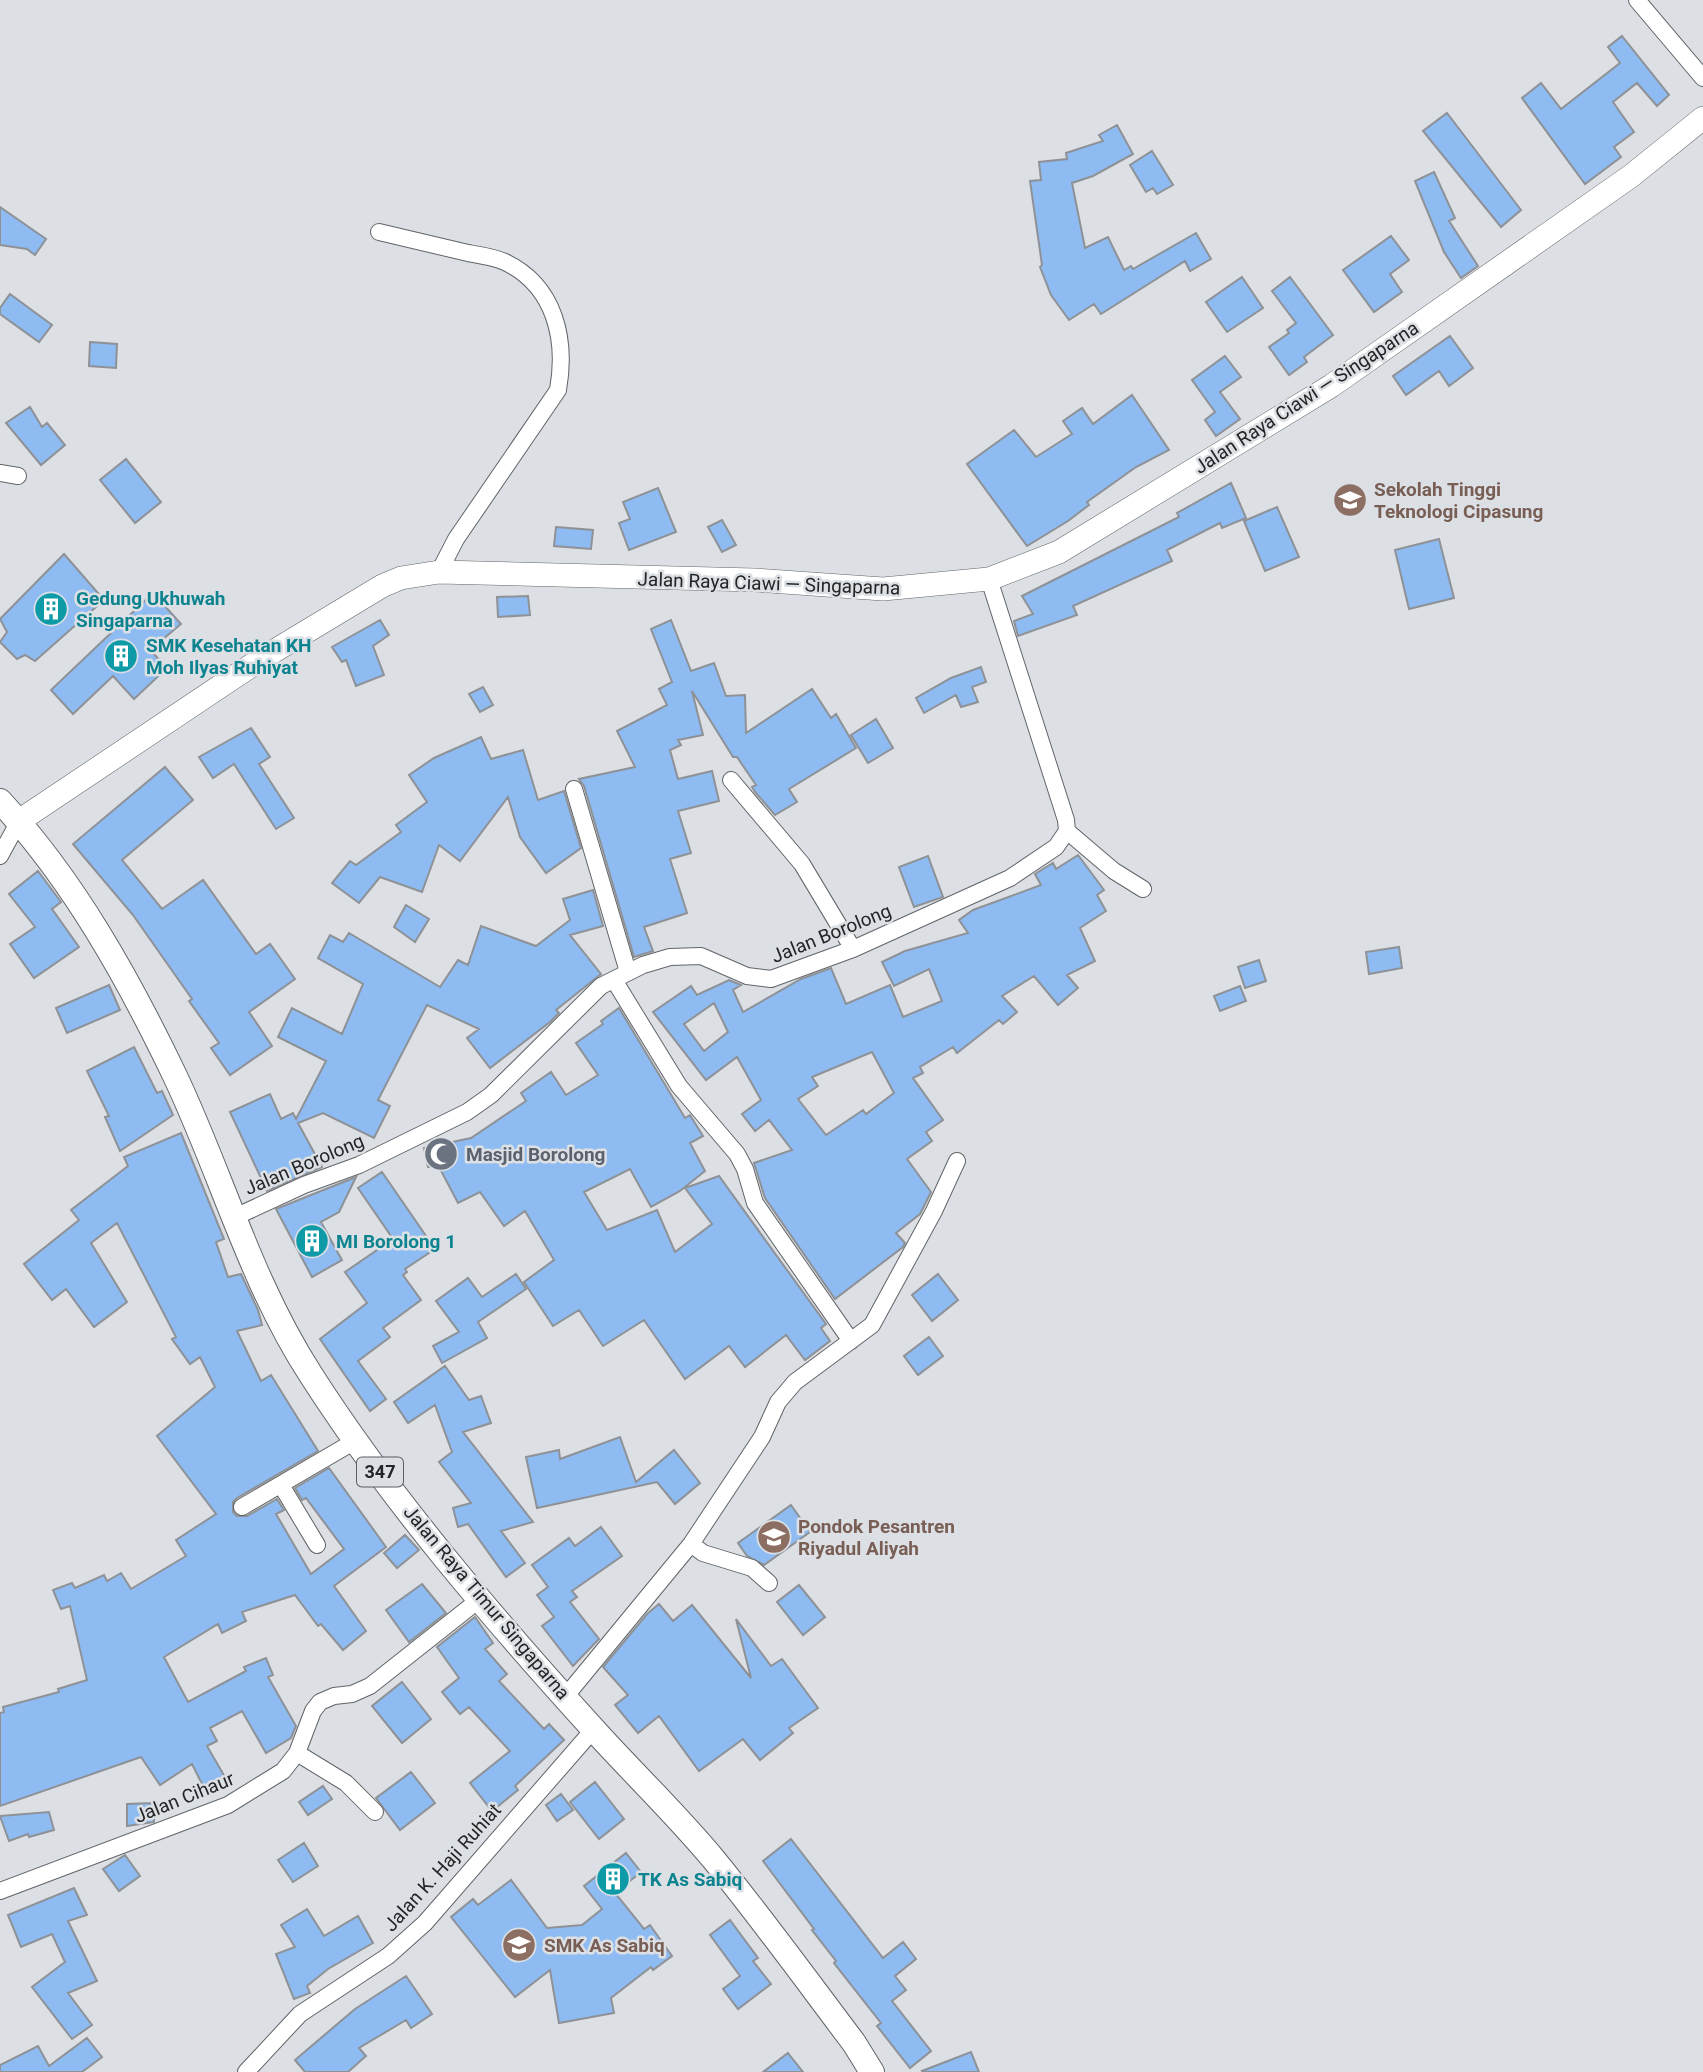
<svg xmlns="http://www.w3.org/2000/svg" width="1703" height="2072" font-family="Roboto,sans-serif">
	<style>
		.building { fill: #8ebcf2; stroke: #8e9196; stroke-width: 2; fill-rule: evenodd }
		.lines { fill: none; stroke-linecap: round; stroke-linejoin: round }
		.minor-casing { stroke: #606468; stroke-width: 18 }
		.secondary-casing { stroke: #606468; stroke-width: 24 }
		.primary-casing { stroke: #606468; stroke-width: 26 }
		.minor { stroke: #fff; stroke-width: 16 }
		.secondary { stroke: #fff; stroke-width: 23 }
		.primary { stroke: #fff; stroke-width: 24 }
		.labels { text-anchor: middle; stroke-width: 5; stroke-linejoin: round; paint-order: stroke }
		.shield { fill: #dce0e4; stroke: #5a5d5f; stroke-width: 2 }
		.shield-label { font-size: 18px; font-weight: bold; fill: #232526 }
		.street-label { font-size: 19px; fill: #232526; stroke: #dce0e4 }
		.education-label { font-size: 19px; font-weight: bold; fill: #785e54; stroke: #dce0e4; text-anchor: start }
		.culture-label { font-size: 19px; font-weight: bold; fill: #0d838f; stroke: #dce0e4; text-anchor: start }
		.worship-label { font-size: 19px; font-weight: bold; fill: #5b616d; stroke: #dce0e4; text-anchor: start }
	</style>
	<rect width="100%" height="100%" fill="#dce0e4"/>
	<path class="building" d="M1622,36L1669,95L1657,106L1637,83L1613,102L1634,132L1614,147L1621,157L1585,184L1522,98L1541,83L1561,109L1620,63L1608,47Z
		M1447,113L1521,210L1501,227L1423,131Z
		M1117,125L1133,154L1093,176L1072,183L1085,248L1108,237L1124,270L1131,266L1133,269L1196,233L1211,259L1190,271L1185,261L1101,314L1094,304L1069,320L1051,295L1040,267L1042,265L1030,181L1041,180L1039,162L1067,159L1066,153L1103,141L1099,135Z
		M1152,151L1173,185L1157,194L1153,188L1146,192L1130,165Z
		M1434,172L1455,218L1449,221L1478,266L1461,278L1444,252L1415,181Z
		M0,207L46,239L35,255L27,249L0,245Z
		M1391,236L1409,260L1390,274L1402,292L1374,312L1343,270Z
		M1242,277L1263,308L1227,332L1206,302Z
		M1290,277L1333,335L1304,357L1307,362L1289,375L1269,347L1289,333L1287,330L1296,323L1272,291Z
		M10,294L52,325L39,342L0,314V308Z
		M1450,336L1473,368L1449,386L1439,371L1406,395L1393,376Z
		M90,342L117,344L116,368L89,366Z
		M1225,356L1241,377L1220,392L1240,419L1216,436L1205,420L1215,412L1192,380Z
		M1132,395L1169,450L1136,467L1087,502L1089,505L1068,521L1027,546L967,464L1014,430L1036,457L1072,434L1063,421L1082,408L1093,424Z
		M30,407L42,427L47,423L65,445L41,465L6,423Z
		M126,459L161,502L135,523L100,480Z
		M1231,483L1246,518L1222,528L1220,523L1167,550L1172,561L1073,606L1077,615L1018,636L1014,621L1033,614L1022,596L1179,517L1177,513Z
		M658,488L676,532L629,550L619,523L630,519L623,502Z
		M1277,507L1299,557L1265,571L1244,521Z
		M722,520L736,545L722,552L708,527Z
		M556,527L593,530L591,549L554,546Z
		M1439,539L1454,598L1409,609L1395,550Z
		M64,554L104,600L35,661L25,655L17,659L0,642L7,632L0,619Z
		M153,593L181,624L150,650L167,668L134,699L113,676L73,714L51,690Z
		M528,596L530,615L498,617L497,597Z
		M380,620L389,635L373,646L384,675L356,686L346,660L342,662L332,647Z
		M671,620L691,671L714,663L726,696L745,695L746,733L812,689L831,718L836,714L856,748L789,789L797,802L775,815L755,792L752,787L756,785L737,757H733L692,691L703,735L678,740L681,745L670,750L678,779L712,771L719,801L678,811L691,853L670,859L687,913L644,927L653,951L634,957L584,786L579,779L635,767L617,731L667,705L659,689L672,682L651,629Z
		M981,667L986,682L972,687L978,702L961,707L956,695L924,713L916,698L951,678Z
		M483,687L493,705L480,712L469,694Z
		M876,719L893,748L868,763L851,735Z
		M251,728L270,757L259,764L294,818L276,829L234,764L213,778L199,757Z
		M481,737L491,759L523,750L538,800L564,791L581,848L546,873L520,837L508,797L460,861L439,845L422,892L380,877L359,903L332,883L350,861L356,865L401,832L396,825L427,802L409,775L434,758Z
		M165,767L193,800L122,860L162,909L203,880L256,954L270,944L295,979L249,1012L272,1046L230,1075L211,1048L219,1043L189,1001L192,999L133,915L73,844Z
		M1078,855L1104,890L1097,895L1106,911L1080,928L1095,961L1067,975L1078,988L1058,1005L1034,976L1002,996L1017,1012L1003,1024L999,1020L957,1053L953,1047L920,1067L923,1073L913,1078L943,1120L926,1132L932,1141L907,1159L931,1192L920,1214L896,1233L905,1243L903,1247L835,1299L765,1198L754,1163L792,1150L769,1120L755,1131L742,1114L761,1100L737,1057L706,1080L653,1012L691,986L697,995L729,980L741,985L733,990L743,1012L801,979L831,968L846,1004L890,985L903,1017L942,1001L929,969L894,986L882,962L905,951L968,933L959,920L973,910L1041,885L1035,874L1053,863L1056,869ZM714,1003L728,1032L704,1051L684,1024ZM872,1052L894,1093L866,1114L863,1110L826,1135L798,1099L818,1086L812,1077Z
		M928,856L943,897L914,907L899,867Z
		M38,871L61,902L52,909L79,947L34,978L10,944L35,927L9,894Z
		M593,890L603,926L570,935L601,974L556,1010L559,1013L550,1022L490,1068L467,1038L479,1029L427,1005L378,1100L390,1106L374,1138L323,1113L298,1123L322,1167L267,1191L230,1112L270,1094L281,1119L293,1113L296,1119L326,1061L278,1037L292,1008L342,1034L363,984L318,958L330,935L343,942L349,933L440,987L458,960L468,965L481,926L536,946L570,920L563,899Z
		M406,905L429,919L415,942L394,927Z
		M1399,947L1402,968L1369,974L1366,952Z
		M1259,960L1266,981L1245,988L1238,967Z
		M109,985L120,1010L67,1033L56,1008Z
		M1240,986L1246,1001L1220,1011L1214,996Z
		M619,1008L685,1118L690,1115L703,1136L690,1143L705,1171L680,1191L651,1207L630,1169L584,1192L607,1230L657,1210L675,1252L712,1224L685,1188L719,1176L826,1324L821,1328L830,1341L805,1360L786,1335L745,1367L729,1346L685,1379L644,1320L603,1346L579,1310L553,1326L524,1282L554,1260L525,1211L504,1226L480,1192L458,1203L438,1165L428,1167L424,1148L471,1138L526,1101L521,1093L551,1072L566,1095L598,1075L576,1043L603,1024L601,1021Z
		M134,1047L157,1093L162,1091L173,1115L120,1151L105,1117L109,1116L87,1071Z
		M181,1133L224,1239L216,1242L228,1277L241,1274L258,1310L262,1325L237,1331L261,1381L271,1375L318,1451L237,1498L233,1502V1512L237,1516H247L277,1499L284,1510L276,1514L311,1574L344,1549L306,1498L302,1500L295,1488L329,1468L386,1547L334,1586L366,1631L343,1650L321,1624L318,1626L295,1595L242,1612L246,1621L222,1633L218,1624L164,1657L188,1702L246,1671L244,1667L266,1658L273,1675L268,1677L296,1726L291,1738L266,1753L242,1711L210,1728L217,1741L207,1746L225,1777L204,1788L192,1764L160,1785L141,1757L0,1806V1713L4,1712L3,1707L59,1692L58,1689L87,1680L70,1606L61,1609L53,1590L72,1583L75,1588L104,1575L107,1581L121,1573L131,1589L186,1556L176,1540L216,1514L157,1436L215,1387L200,1357L190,1364L172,1339L176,1337L117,1223L91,1243L127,1302L94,1327L66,1289L52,1300L24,1264L79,1220L71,1210L128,1166L124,1157Z
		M382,1172L435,1249L405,1269L407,1272L403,1275L421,1300L383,1328L390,1337L358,1361L386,1399L370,1411L320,1339L367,1303L345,1272L393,1239L358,1188Z
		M356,1177L339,1212L321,1222L342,1260L312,1277L276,1209Z
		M516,1274L526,1289L478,1322L487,1338L442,1363L433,1346L459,1332L436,1301L468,1278L482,1297Z
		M938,1274L958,1300L932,1321L912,1295Z
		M929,1337L943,1356L918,1375L904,1356Z
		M445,1366L469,1400L481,1396L491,1423L463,1432L533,1522L501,1531L525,1563L506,1577L468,1524L458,1527L453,1508L471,1503L439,1462L452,1452L435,1405L408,1423L394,1402Z
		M620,1437L636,1482L674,1450L700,1483L675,1504L657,1482L537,1508L526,1457L559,1450L560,1459Z
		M791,1505L810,1532L764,1565L747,1556L738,1543Z
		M601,1527L622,1556L572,1591L577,1597L570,1602L599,1639L573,1666L542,1626L554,1617L537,1595L548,1587L532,1565L569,1538L575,1546Z
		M405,1535L419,1550L397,1568L384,1553Z
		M422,1584L446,1613L409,1642L386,1610Z
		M799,1585L825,1617L803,1635L777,1602Z
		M659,1604L673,1621L692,1605L751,1678L736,1619L771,1666L782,1659L818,1708L789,1728L793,1733L760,1760L743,1739L699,1771L659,1716L638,1733L615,1705L628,1695L603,1667L647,1614Z
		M475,1617L493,1643L485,1649L507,1674L499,1681L544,1729L549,1724L564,1740L515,1786L518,1790L492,1811L470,1783L510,1751L469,1707L460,1714L442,1692L459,1678L437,1647Z
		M402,1682L431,1719L402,1743L372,1706Z
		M411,1772L435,1803L400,1830L376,1798Z
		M595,1782L624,1819L599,1839L570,1802Z
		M323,1786L332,1799L308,1815L299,1802Z
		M561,1794L573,1810L557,1821L546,1805Z
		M154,1803V1822L127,1826V1804Z
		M49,1812L54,1830L29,1837L28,1834L9,1841L0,1816Z
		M791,1839L883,1958L903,1942L916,1959L895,1976L906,1990L892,2001L931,2051L910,2068L877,2026L881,2023L834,1963L836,1961L812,1930L814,1929L763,1861Z
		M304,1843L318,1866L293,1882L278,1860Z
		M626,1853L641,1872L615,1893L644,1929L650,1925L672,1956L653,1970L651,1967L611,1998L614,2013L559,2023L550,1970L515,1997L451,1917L473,1899L478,1905L511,1880L547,1928L582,1925L602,1909L584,1886Z
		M125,1855L140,1876L119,1891L103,1869Z
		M74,1888L87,1915L68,1921L97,1981L68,1993L92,2025L72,2039L32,1987L65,1962L52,1934L21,1947L8,1915Z
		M307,1909L324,1936L358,1916L373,1943L328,1969L307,1986L310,1993L294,1999L276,1954L295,1947L281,1925Z
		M730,1920L758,1958L753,1961L771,1984L738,2009L723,1989L740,1976L710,1935Z
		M406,1976L432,2014L411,2028L406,2020L359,2048L366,2056L348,2072H305L295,2060L355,2009Z
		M87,2038L102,2057L82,2072H0V2065L38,2046L49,2066Z
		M971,2052L979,2072H923L922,2071Z
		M788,2053L803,2072H763Z"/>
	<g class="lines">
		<g class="minor-casing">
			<path id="minor" d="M1637,0L1703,78
				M379,232C409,239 439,246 468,253C480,255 494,257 505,262C555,286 567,339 558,390L456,539L439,572
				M0,473L18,476
				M731,780L802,864L853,949
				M574,789L628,972
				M1067,831L1114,871L1143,889
				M0,856L19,821
				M614,980L679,1086L737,1154L745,1169L755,1203L851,1341
				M235,1217L304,1185L359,1165L467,1112L491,1095L601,986L643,965L670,957L701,956L747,976L771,979L853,949L1010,878L1056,847L1067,831L1066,820L989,579
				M281,1485L317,1545
				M242,1507L355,1441
				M691,1544L703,1553L752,1568L769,1583
				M565,1697L691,1544L762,1437L778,1402L795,1382L872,1325L934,1211L957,1161
				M297,1753L346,1783L375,1812
				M0,1891L228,1805L283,1771L297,1753L313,1711L320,1702L334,1696L352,1694L370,1686L480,1599
				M246,2072L300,2014L388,1956L425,1923L593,1730"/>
		</g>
		<g class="secondary-casing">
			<path id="secondary" d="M19,821L261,659L382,586L401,578L439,572L755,580L883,589L989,579L1059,552L1331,386L1631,176L1703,118"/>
		</g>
		<g class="primary-casing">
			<path id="primary" d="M0,801C74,881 128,978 175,1076C222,1175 251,1283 311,1375C391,1500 496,1622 596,1732C635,1775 678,1816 715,1861C763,1920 808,1982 854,2043L872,2072"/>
		</g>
		<use href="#minor" class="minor"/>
		<use href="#secondary" class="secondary"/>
		<use href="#primary" class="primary"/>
	</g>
	<defs>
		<g id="school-disc" transform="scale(1.75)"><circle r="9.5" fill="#8d6e63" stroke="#dce0e4"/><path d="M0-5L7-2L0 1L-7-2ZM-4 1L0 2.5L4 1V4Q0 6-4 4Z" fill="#fff"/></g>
		<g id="building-disc" transform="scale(1.75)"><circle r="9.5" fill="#0f9aa8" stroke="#dce0e4"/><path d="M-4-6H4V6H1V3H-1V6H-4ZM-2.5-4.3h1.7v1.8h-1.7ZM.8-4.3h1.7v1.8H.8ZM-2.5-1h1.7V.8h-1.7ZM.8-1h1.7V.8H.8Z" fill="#fff"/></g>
		<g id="mosque-disc" transform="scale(1.75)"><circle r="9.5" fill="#6b7280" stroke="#dce0e4"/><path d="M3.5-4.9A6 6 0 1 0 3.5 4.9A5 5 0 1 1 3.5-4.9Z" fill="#fff"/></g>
	</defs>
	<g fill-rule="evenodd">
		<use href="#school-disc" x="1350" y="500"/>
		<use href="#building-disc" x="51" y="609"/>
		<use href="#building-disc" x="121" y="656"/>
		<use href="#mosque-disc" x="441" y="1154"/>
		<use href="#building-disc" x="312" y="1241"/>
		<use href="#school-disc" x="774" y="1537"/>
		<use href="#building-disc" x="613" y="1879"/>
		<use href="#school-disc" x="519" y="1945"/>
	</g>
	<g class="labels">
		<rect class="shield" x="357" y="1457.5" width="46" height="29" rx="5"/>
		<g class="shield-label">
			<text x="380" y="1478">347</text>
		</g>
		<g class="street-label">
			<text transform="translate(1306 397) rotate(-33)" y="7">Jalan Raya Ciawi — Singaparna</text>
			<text transform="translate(769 583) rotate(2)" y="7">Jalan Raya Ciawi — Singaparna</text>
			<text transform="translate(831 933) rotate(-22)" y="7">Jalan Borolong</text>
			<text transform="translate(304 1164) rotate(-23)" y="7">Jalan Borolong</text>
			<text transform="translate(487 1602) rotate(50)" y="7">Jalan Raya Timur Singaparna</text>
			<text transform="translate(184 1797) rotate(-22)" y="7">Jalan Cihaur</text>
			<text transform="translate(442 1867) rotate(-48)" y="7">Jalan K. Haji Ruhiat</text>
		</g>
		<g class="education-label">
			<text x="1374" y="496">Sekolah Tinggi<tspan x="1374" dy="22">Teknologi Cipasung</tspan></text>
			<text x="798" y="1533">Pondok Pesantren<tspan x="798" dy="22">Riyadul Aliyah</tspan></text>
			<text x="544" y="1952">SMK As Sabiq</text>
		</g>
		<g class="culture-label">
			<text x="76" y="605">Gedung Ukhuwah<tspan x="76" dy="22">Singaparna</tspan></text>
			<text x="146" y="652">SMK Kesehatan KH<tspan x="146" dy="22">Moh Ilyas Ruhiyat</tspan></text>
			<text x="336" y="1248">MI Borolong 1</text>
			<text x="638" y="1886">TK As Sabiq</text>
		</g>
		<g class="worship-label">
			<text x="466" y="1161">Masjid Borolong</text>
		</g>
	</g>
</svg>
